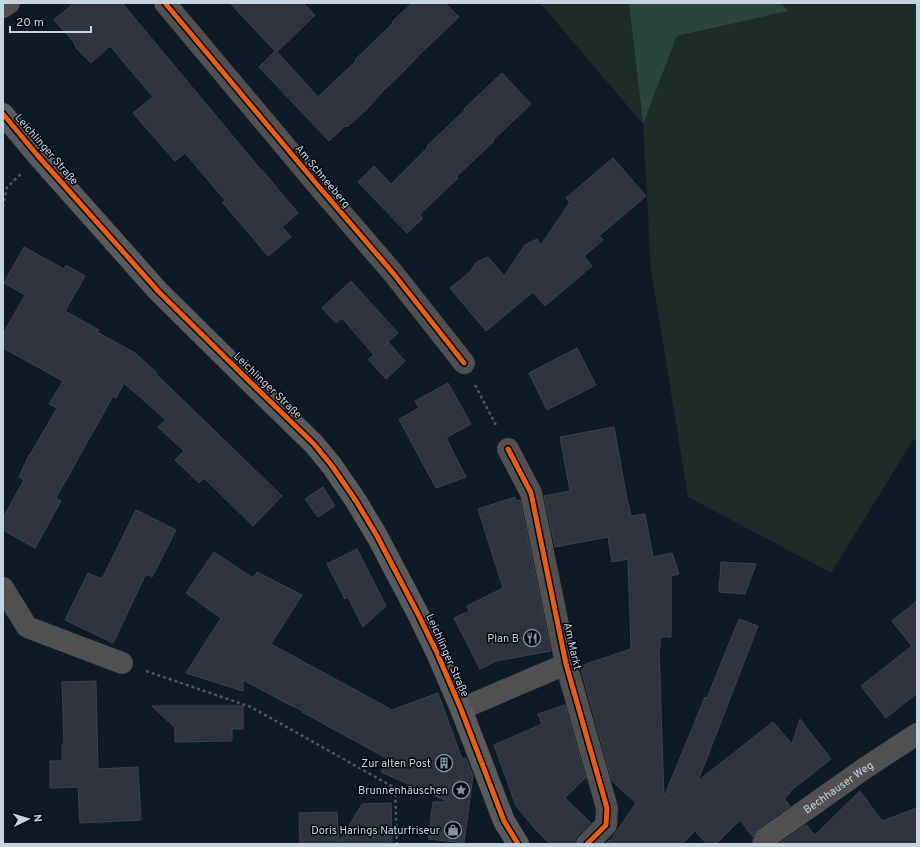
<svg xmlns="http://www.w3.org/2000/svg" width="920" height="847" font-family="Overpass,sans-serif">
	<style>
		.green { fill: #1c2c27 }
		.forest { fill: #2a453a }
		.building { fill: #2f333e; stroke: #3e424c }
		.lines { fill: none; stroke-linecap: round; stroke-linejoin: round }
		.path { stroke: #53565a; stroke-width: 2.5; stroke-dasharray: 3 3; stroke-linecap: butt }
		.minor { stroke: #514f50; stroke-width: 22 }
		.major { stroke: #5a595c; stroke-width: 22 }
		.cycleway-casing { stroke: #01070e; stroke-width: 8 }
		.cycleway { stroke: #e95d12; stroke-width: 5 }
		.labels { text-anchor: middle; stroke-width: 3; stroke-linejoin: round; paint-order: stroke }
		.street-label { font-size: 11px; fill: #c4d5e1; stroke: #01070e }
		.poi-label { font-size: 11px; fill: #c4d5e1; stroke: #01070e; text-anchor: end }
	</style>
	<rect width="100%" height="100%" fill="#0c1b26"/>
	<path class="green" d="M540,3H629L643,123L677,36L787,11L781,3H917V441L913,440L831,573L688,497L651,270L643,124Z"/>
	<path class="forest" d="M629,3H781L788,11L677,36L643,124Z"/>
	<path class="building" d="M74,3H122L261,170H262L298,213L282,227L291,237L268,256L223,203L225,200L185,153L175,161L133,113L153,97L110,46L91,63L77,49L73,41L54,20Z
		M230,3H303L315,15L277,52L318,97L356,61L355,60L393,23L392,22L412,3H445L459,17L421,53L403,72L384,90L366,110L347,127L345,126L329,141L259,67L275,51Z
		M502,73L531,104L493,140L494,141L456,177L458,178L419,215L423,218L407,233L358,182L374,166L391,184L428,147L427,146L465,110L464,109Z
		M613,158L646,196L599,236L603,240L584,256L592,266L545,306L533,292L486,331L450,288L469,273L477,262L488,257L504,276L525,245L537,239L541,245L570,202L566,198Z
		M24,247L64,269L66,265L85,276L65,311L99,330L97,332L135,353L157,373L156,374L282,496L253,526L204,478L199,483L175,460L184,451L158,427L166,420L124,383L116,398L113,396L56,498L61,501L35,548L3,530V518L24,480L19,477L29,455H30L57,408L49,404L63,381L3,348V334L25,295L4,283Z
		M351,281L398,333L382,347L388,342L405,361L386,379L368,359L374,355L342,318L336,323L322,308Z
		M577,348L596,385L547,410L529,373Z
		M448,383L471,424L446,438L466,477L436,488L399,419L419,408L415,401Z
		M614,427L628,505H629L631,516L645,514L653,557L672,553L679,574L671,576V637H660V648L659,647L664,797L705,697L707,698L739,619L758,626L698,781L773,722L792,744L800,719L831,759L789,792L790,793L784,798L790,806L759,828L753,837L740,820L716,844H707L695,831L682,844H605L609,840L610,841L636,803L612,781L580,666L631,649L628,559L612,562L608,537L555,547L544,496L570,491L560,437Z
		M323,487L335,506L318,517L305,499Z
		M515,497L516,501L520,500L551,651L496,661L480,669L454,618L469,611L467,606L503,588L478,509Z
		M136,510L176,530L152,577L146,574L113,643L65,620L88,573L102,579Z
		M357,549L386,606L363,627L348,597L345,599L327,564Z
		M214,552L253,578L257,572L302,595L271,644L392,710L438,693L462,759L466,758L473,776L464,843L428,839L433,802H449L381,772L388,759L302,712V710L292,706L243,680V691L186,673L221,618L186,593Z
		M721,562L756,564L745,594L719,592Z
		M917,601V693L886,718L861,686L912,646L892,621Z
		M96,681L98,769L138,767L141,820L80,823L78,787L50,788V761H62V745H64L62,682Z
		M565,705L586,778L584,779L565,798L591,823L578,835L575,840V844H550L535,829L516,806L494,745L542,724L538,714Z
		M152,706H243V729H232V741L175,742V728Z
		M860,791L882,821L917,808V844H779L806,825L815,835Z
		M391,803L392,844H300L299,813L337,812L339,842L362,804Z"/>
	<g class="lines">
		<path class="path" d="M3,207L7,187L21,174
			M475,385L497,427
			M146,671L251,707L395,788L397,844"/>
		<g class="minor">
			<path d="M165,3L320,188L393,273L464,363"/>
			<path d="M3,7L9,3"/>
			<path d="M508,449L531,493L566,664L607,808L606,825L587,844"/>
			<path d="M3,588L27,627L122,663"/>
			<path d="M461,709L566,664"/>
			<path id="s1" d="M763,844L766,838L865,768L917,734"/>
		</g>
		<path class="major" d="M3,114L38,156L158,291L245,377L314,444L332,466L356,501L377,536L418,614L437,653L461,709L504,821L518,844"/>
		<g class="cycleway-casing">
			<path id="cycleway" d="M165,3L320,188L393,273L464,363
				M3,114L38,156L158,291L245,377L314,444L332,466L356,501L377,536L418,614L437,653L461,709L504,821L518,844
				M508,449L531,493L566,664L607,808L606,825L587,844"/>
		</g>
		<use href="#cycleway" class="cycleway"/>
	</g>
	<defs>
		<g id="restaurant-ring" transform="scale(0.9)"><circle r="9.5" fill="#01070e" stroke="#8494a0" stroke-width="1.5"/><path d="M-5-6h1v4h1v-4h1v4h1v-4h1v5L-1.5 .5V6h-2V.5L-5-1ZM5-6V6H3V1.5H1.5Q1.5-4 5-6Z" fill="#8494a0"/></g>
		<g id="building-ring" transform="scale(0.9)"><circle r="9.5" fill="#01070e" stroke="#8494a0" stroke-width="1.5"/><path d="M-4-6H4V6H1V3H-1V6H-4ZM-2.5-4.3h1.7v1.8h-1.7ZM.8-4.3h1.7v1.8H.8ZM-2.5-1h1.7V.8h-1.7ZM.8-1h1.7V.8H.8Z" fill="#8494a0"/></g>
		<g id="sight-ring" transform="scale(0.9)"><circle r="9.5" fill="#01070e" stroke="#8494a0" stroke-width="1.5"/><path d="M0-6L1.8-2.2L6-1.7L2.9 1.2L3.7 5.4L0 3.3L-3.7 5.4L-2.9 1.2L-6-1.7L-1.8-2.2Z" fill="#8494a0"/></g>
		<g id="shop-ring" transform="scale(0.9)"><circle r="9.5" fill="#01070e" stroke="#8494a0" stroke-width="1.5"/><path d="M-5-2.5h2.3a2.7 3.5 0 0 1 5.4 0H5L5.5 6h-11ZM-1.5-2.5h3a1.5 2.3 0 0 0-3 0Z" fill="#8494a0"/></g>
	</defs>
	<g fill-rule="evenodd">
		<use href="#restaurant-ring" x="532" y="638"/>
		<use href="#building-ring" x="444" y="763"/>
		<use href="#sight-ring" x="461" y="790"/>
		<use href="#shop-ring" x="453" y="830"/>
	</g>
	<g class="labels">
		<g class="street-label">
			<text transform="translate(47 149) rotate(49)" y="4">Leichlinger Straße</text>
			<text transform="translate(323 176) rotate(50)" y="4">Am Schneeberg</text>
			<text transform="translate(268 385) rotate(44)" y="4">Leichlinger Straße</text>
			<text transform="translate(573 646) rotate(77)" y="4">Am Markt</text>
			<text transform="translate(448 655) rotate(66)" y="4">Leichlinger Straße</text>
			<text dy="4" stroke="none"><textPath href="#s1" startOffset="95">Bechhauser Weg</textPath></text>
		</g>
		<g class="poi-label">
			<text x="519" y="642">Plan B</text>
			<text x="431" y="767">Zur alten Post</text>
			<text x="448" y="794">Brunnenhäuschen</text>
			<text x="440" y="834">Doris Harings Naturfriseur</text>
		</g>
	</g>
	<rect width="920" height="847" fill="none" stroke="#c4d5e1" stroke-width="8"/>
	<g transform="translate(28 819) rotate(85)" stroke="#01070e" stroke-width="3" paint-order="stroke">
	<path d="M0-3L7 15L0 10L-7 15Z" fill="#c4d5e1"/>
	<text y="-6" font-size="11" font-weight="bold" text-anchor="middle" fill="#c4d5e1">N</text>
	</g>
	<path d="M10 26v6h81v-6" fill="none" stroke="#c4d5e1" stroke-width="2"/>
	<text x="16" y="26" font-size="12" fill="#c4d5e1" stroke="#01070e" stroke-width="3" paint-order="stroke">20 m</text>
</svg>
